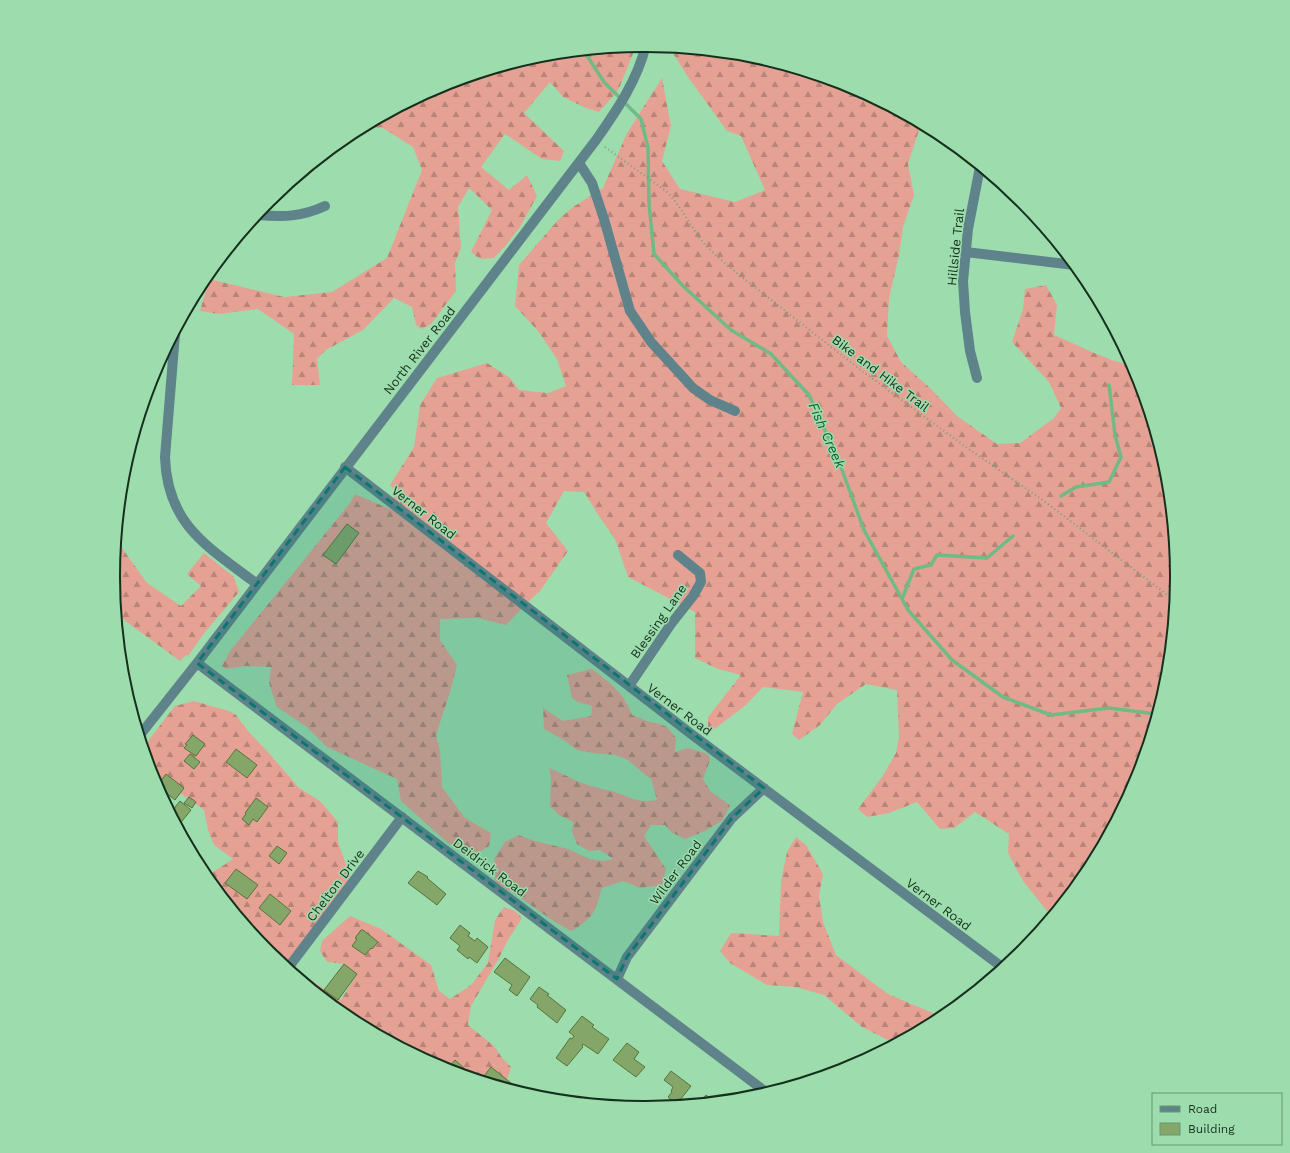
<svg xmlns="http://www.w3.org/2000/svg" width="1290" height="1153" font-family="'Work Sans',sans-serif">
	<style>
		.forest { fill: url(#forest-firs) }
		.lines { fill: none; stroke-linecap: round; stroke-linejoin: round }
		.stream { stroke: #70ba85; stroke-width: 3.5 }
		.building { fill: #84a668; stroke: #56753a }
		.path { stroke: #6ea17b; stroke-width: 2; stroke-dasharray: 1 3; stroke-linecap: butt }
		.minor { stroke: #5f838b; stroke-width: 10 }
		.marked { fill: #0f766e; fill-opacity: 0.2; stroke: #0f766e; stroke-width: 3; stroke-dasharray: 8 5; stroke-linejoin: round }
		.labels { text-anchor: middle; stroke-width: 3; stroke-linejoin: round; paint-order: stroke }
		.street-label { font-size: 13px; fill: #16301e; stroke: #9dddad }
		.water-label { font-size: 14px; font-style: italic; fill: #0d6331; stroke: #9dddad }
		.rim { fill: none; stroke: #16301e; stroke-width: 2 }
	</style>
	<defs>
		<pattern id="forest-firs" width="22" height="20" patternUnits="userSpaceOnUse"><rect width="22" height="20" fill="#e5a294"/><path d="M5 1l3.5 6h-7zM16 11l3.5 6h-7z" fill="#b98478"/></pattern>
	</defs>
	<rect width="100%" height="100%" fill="#9dddad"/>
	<path class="forest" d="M636,46L620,86L616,93L599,112L586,108L563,97L550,82L524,113L564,151L560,161L542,159L505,134L481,167L509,190L527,175L537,196L520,227L506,245L494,258L480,259L471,252L492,210L469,188L458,207L461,248L455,263L456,291L431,324L422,329L416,325L412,307L394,298L363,330L326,350L317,359L320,385H292L294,334L258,309L219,314L200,311L209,279L284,297L332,292L387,258L422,170L413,147L383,128H363L409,103L417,104L416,99C433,90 442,83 462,83L465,78L542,55Z
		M669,47L749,55L849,86L921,124L908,164L914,195L903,227L899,255L889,298L887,336L901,362L931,389L957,416L997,444L1020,443L1054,418L1061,408L1049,382L1012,342L1023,309L1025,289L1046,285L1057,305L1054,335C1078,345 1100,357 1125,364L1136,385L1154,444L1158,447L1166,473L1176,577L1166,680L1136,780L1087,872L1051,916L1023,881L1008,853L1009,834L975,812L954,828L940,829L917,802L889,813L867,817L858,809L882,777L896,753L899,737L897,690L866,684L837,704L820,725L799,740L792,734L803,692L763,687L746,705L708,734V717L741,675L718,669L695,658V612L628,577L615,539L599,516L584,492L564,491L546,523L568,551L540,591L529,601L506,625L478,618L440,619V640L457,665L450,692L436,735L440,751L442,787L465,818L491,833L489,846L473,856L448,843L401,801L397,779L327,747L307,727L277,707L269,683L271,667L245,666L226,669L222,666L230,651L350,503L355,494L390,509L396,491L390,485L414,447L420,405L437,378L487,363L510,378L519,390L548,393L566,386L557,359L538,331L515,306L519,265L558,220L573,207L603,188L627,133L662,78L671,126L662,161L680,189L735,202L765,190L741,136L727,131L688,77Z
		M117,541L147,583L181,606L201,586L187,574L204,553L234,577L239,592L205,632L188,656L186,655L180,661L117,615L114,576Z
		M592,669C611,684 623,691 632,715L650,722L660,724L667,727L676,738L675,752L688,748L708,754L710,760L703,779L711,792L730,805L723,820L705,831L685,839L671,832L665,825H651L644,836L666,869L662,885L640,888L623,881L602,888C595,912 594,918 571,931C544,918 522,895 494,883L496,869L494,859L505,842L518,835L535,841L568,849L590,859L604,861L613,859L600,850L589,851L577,844L572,832L573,822L559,815L550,806L551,779L549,768C559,772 567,776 577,781C589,786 603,789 615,792C634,798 635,803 657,800L651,779L643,773L628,760L615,755L593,753L577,750L564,740L544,729L543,708L563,721L591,716L592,706L578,702L572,698L567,675Z
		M194,701L229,711L236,715L248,731L268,752L299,788L320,801L338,822V843L353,883L288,968L269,952L207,876L233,859L214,845L208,830L204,810L183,795L154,780L144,748L151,737L175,706Z
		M796,837L806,845L823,874L819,896L823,922L836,955L888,994L942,1017L940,1019L894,1043L862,1027L824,995L795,987L767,985L730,963L720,951L731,933L779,936L781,881L787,852Z
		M504,907L515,911L522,918L508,940L498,960L471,1006L468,1025L494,1046L503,1059L511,1067L507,1080L491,1067L481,1080L474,1075H467L447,1064L439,1066L350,1018L297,976L300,973L341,1000L357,974L344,964L327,962L320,951L322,941L350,916L381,929L431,965L439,991L450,999L471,985L488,963L495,920Z"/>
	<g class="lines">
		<path class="stream" d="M584,51L604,82L641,119L648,148L649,204L654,254L683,286L731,330L771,354L809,395L838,459L864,530L908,610L952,660L1003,697L1051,715L1109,708L1156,714
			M1061,496L1076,487L1109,482L1121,457L1115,435L1109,385
			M902,599L914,569L931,565L937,555L987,558L1013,536"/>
	</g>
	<path class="building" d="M347,524L359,533L336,564L323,555Z
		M193,735L205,744L196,756L184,748L187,745L185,744Z
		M236,749L257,765L247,778L226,762Z
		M190,754L200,762L194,769L184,761Z
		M166,774L184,788L175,800L157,786Z
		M189,797L196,802L192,808L184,803Z
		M256,798L268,807L257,822L253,819L249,825L242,819L246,814L245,813Z
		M180,801L191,810L178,826L171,812Z
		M277,846L287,853L279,864L269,856Z
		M236,869L258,885L247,899L225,883Z
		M418,871L428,877L427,878L446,894L437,905L408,883Z
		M270,894L291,911L280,925L259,908Z
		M460,925L470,933L468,936L475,941L477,938L488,947L477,963L469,957L468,959L457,950L460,946L450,938Z
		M250,929L265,940L262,944Z
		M361,930H363L378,942L372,949L371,948L365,955L352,946L357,939L355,938Z
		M505,958L530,977L517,996L509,990L512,985L494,972Z
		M344,964L357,974L338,1000L324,990Z
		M539,987L549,994L547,995L566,1010L557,1023L537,1007L538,1005L530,999Z
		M322,993L341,1006L339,1010L321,995Z
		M582,1016L594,1025L592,1027L609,1039L598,1054L583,1044L582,1046L583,1047L567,1066L556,1058L570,1038L572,1039L574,1036L569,1032Z
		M627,1043L639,1052L634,1059L645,1067L636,1077L613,1060Z
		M455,1060L465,1069L461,1073L447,1069Z
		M491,1067L511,1083L507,1088L481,1080Z
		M671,1071L691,1086L677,1104L668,1097L672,1092L671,1091L673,1087L664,1080Z
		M706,1095L711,1099L714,1101L700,1103Z"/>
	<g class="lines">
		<path class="path" d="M605,147L666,191C681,206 689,224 702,241C713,254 726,264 738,274L862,371L966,447L1044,501L1174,600"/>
		<path class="minor" d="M579,163L592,183L604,219L630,311L651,342L693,388L710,400L735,411
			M258,215C284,217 301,217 325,206
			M966,252L1074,265
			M175,334L165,457C167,525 208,547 257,584
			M977,378L970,351L965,312L963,281L968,229L980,167
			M345,467L690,733L1002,967
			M197,663L766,1092
			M629,686L671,624L693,596L701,582L700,573L678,555
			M140,735L197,663L596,140C617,110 637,81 646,45
			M288,968L402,817
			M617,979L627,957L732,818L764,788"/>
	</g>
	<path class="marked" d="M345,467L764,788L732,818L627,957L617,979L197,663Z"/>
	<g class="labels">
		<g class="street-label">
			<text transform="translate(955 247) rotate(-84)" y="5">Hillside Trail</text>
			<text transform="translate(419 350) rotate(-52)" y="5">North River Road</text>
			<text transform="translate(881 373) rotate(37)" y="5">Bike and Hike Trail</text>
			<text transform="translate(424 512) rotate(38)" y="5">Verner Road</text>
			<text transform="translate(658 621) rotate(-55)" y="5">Blessing Lane</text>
			<text transform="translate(680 709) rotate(37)" y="5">Verner Road</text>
			<text transform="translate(490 867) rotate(37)" y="5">Deidrick Road</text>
			<text transform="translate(675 872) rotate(-53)" y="5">Wilder Road</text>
			<text transform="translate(335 885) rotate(-53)" y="5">Chelton Drive</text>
			<text transform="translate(939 904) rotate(37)" y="5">Verner Road</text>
		</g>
		<g class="water-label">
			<text transform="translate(827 435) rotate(66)" y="5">Fish Creek</text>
		</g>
	</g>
	<path d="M0 0H1290V1153H0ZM644 52H646A524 524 0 0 1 1170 576V577A524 524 0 0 1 646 1101H644A524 524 0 0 1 120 577V576A524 524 0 0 1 644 52Z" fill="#9dddad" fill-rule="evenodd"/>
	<path class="rim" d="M644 52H646A524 524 0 0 1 1170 576V577A524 524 0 0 1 646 1101H644A524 524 0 0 1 120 577V576A524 524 0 0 1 644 52Z"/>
	<rect x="1152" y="1093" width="130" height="52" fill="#9dddad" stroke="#679874"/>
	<rect x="1160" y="1106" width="20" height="6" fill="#5f838b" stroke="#679874"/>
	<text x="1188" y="1113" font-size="12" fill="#16301e">Road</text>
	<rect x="1160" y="1123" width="20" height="12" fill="#84a668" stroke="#679874"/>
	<text x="1188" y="1133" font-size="12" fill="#16301e">Building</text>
</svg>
